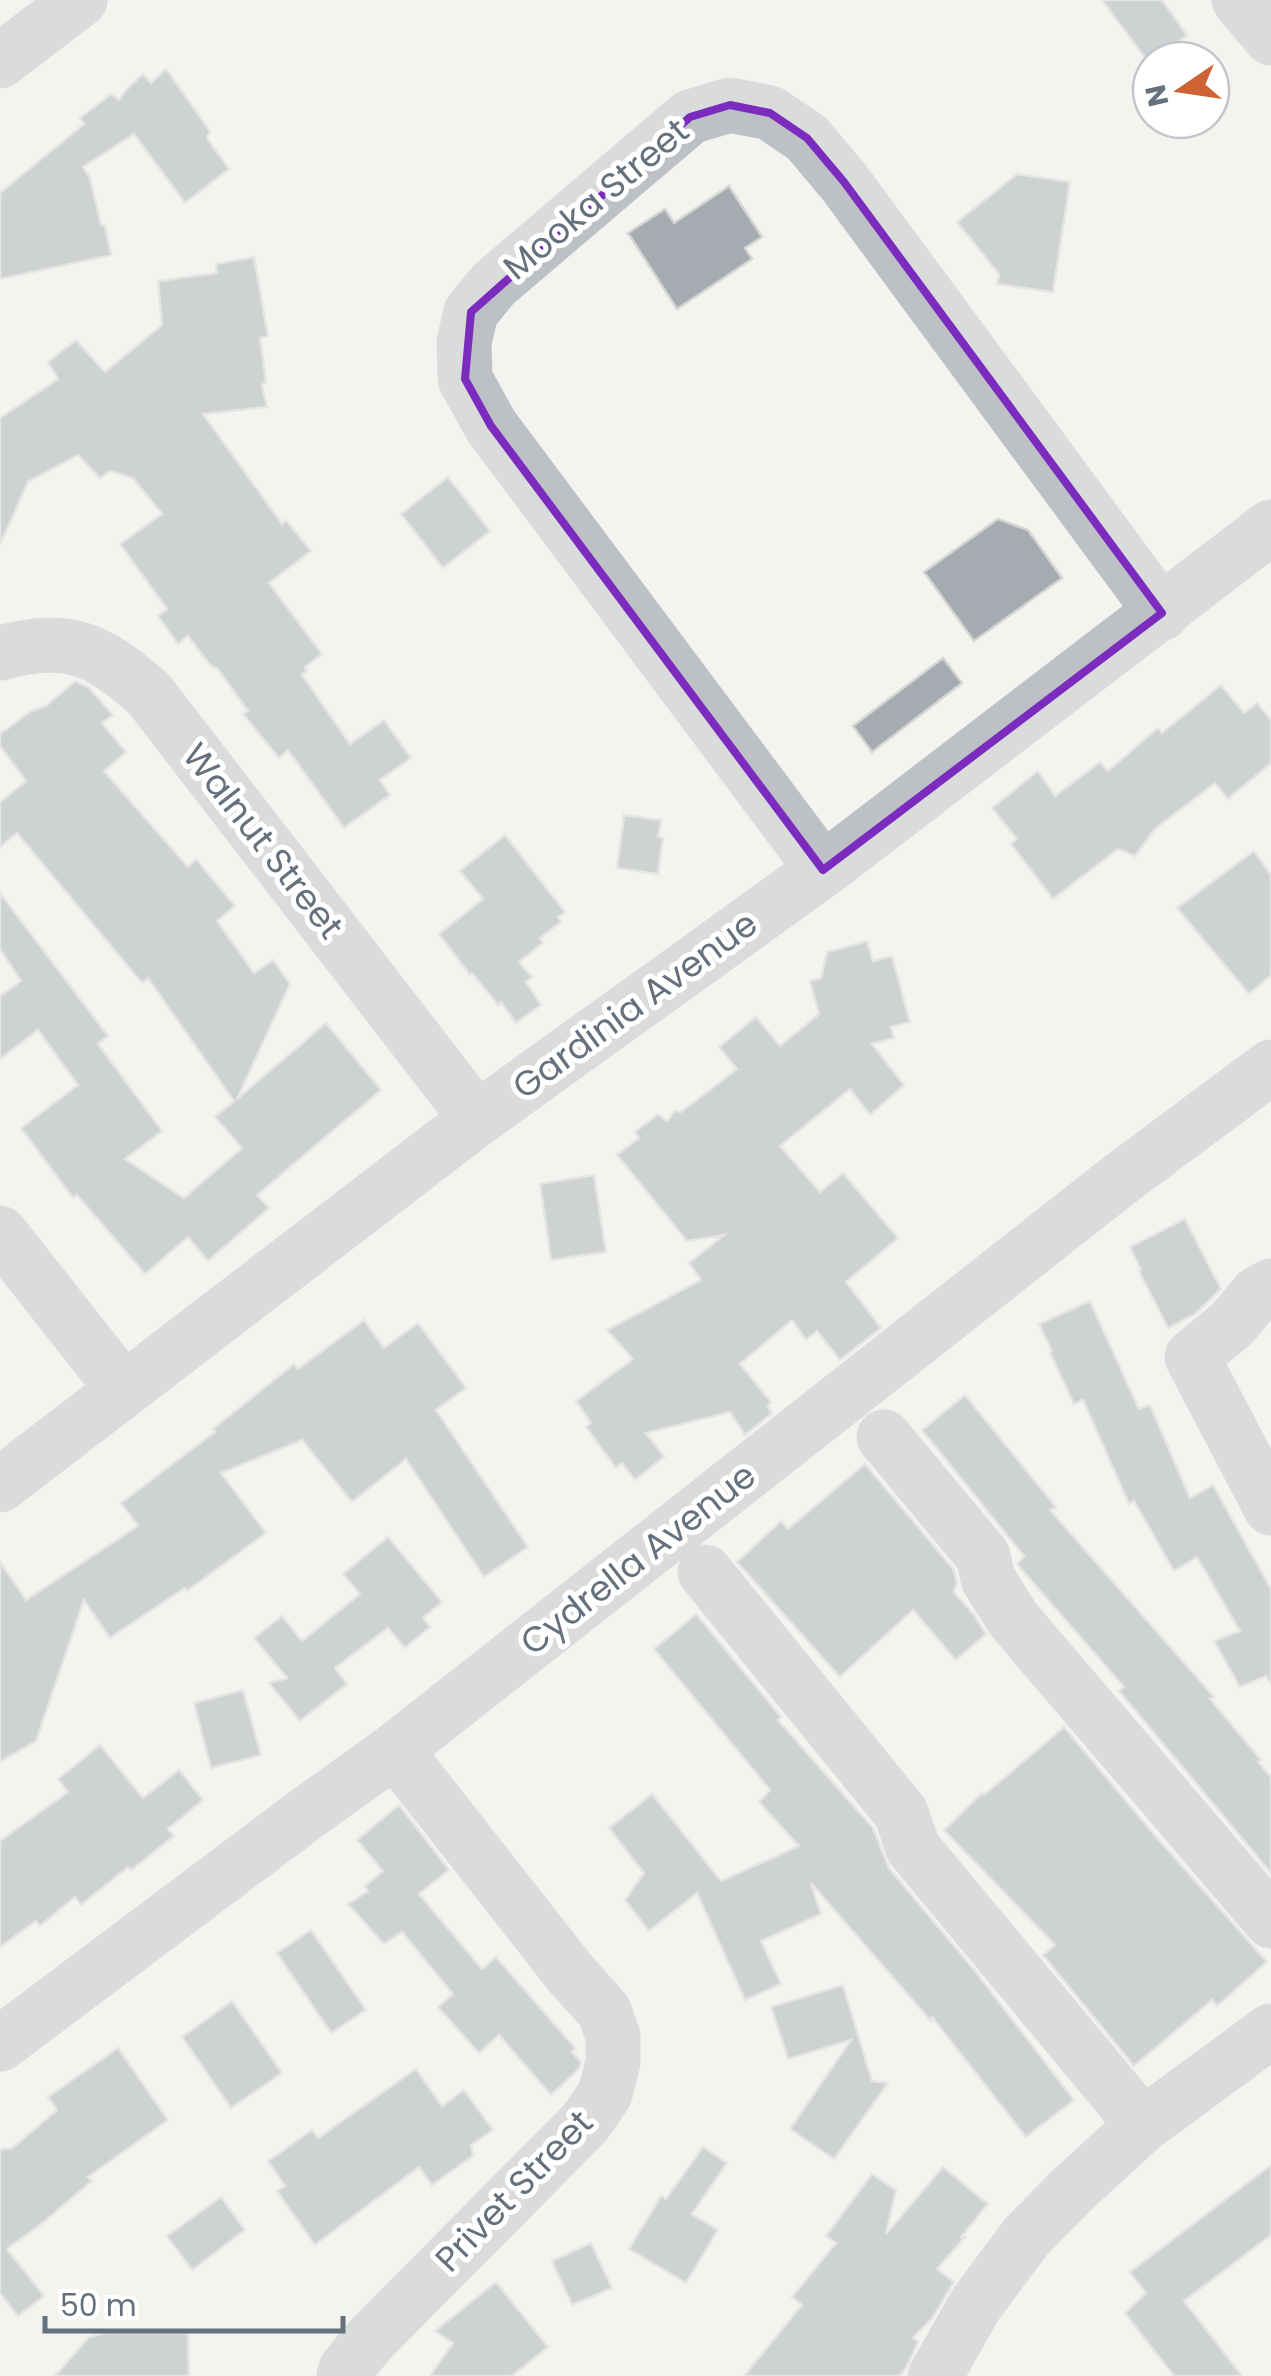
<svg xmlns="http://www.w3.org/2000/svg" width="1271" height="2376" font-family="Poppins,sans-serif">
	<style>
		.building { fill: #a5abb0; stroke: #d5d5d3; stroke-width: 2.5 }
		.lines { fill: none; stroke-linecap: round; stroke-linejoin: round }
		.minor { stroke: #bdc0c4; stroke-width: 55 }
		.marked { fill: none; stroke: #7b2cbf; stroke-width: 8; stroke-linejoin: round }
		.labels { text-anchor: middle; stroke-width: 10; stroke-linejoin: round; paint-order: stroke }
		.street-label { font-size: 35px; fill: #66717e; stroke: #fff }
	</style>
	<rect width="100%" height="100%" fill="#f3f3f0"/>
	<path class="building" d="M1102,0H1162L1187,35L1149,63Z
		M166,69L210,131L207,138L229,169L185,203L134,134L83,167L90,178L101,225H105L111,255L0,279V193L84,124L80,118L111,94L119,100L126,90L143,74L151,83Z
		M1017,174L1070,182L1053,292L997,284L999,274L957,222Z
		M729,186L762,237L745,248L752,259L677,309L628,233L665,209L674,223Z
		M254,257L268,336L260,338L266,382L262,385L267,407L203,414L282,524L286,520L311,551L269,583L322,654L305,667L307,671L302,675L350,744L384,720L411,758L380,780L390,795L344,828L288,750L279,758L243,714L248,711L217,668L211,666L188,636L178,644L158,616L167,609L120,544L162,514L133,478L110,471L100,478L78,455L28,482L0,545V418L58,379L48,362L76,340L105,372L162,325L158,281L217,273L216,264Z
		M448,477L490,531L443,568L401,514Z
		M998,519L1028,530L1062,578L974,641L924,572Z
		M943,658L962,683L872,752L853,726Z
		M75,681L89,688L113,715L102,723L126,752L104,771L188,867L196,859L235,906L217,921L254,973L273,960L290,984L237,1099L326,1023L381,1090L257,1195L269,1208L208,1261L188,1237L145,1274L77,1195L73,1198L21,1128L78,1085L38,1030L0,1059V996L21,981L0,949V893L108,1036L98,1044L162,1131L125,1159L184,1198L242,1148L215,1117L234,1101L148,978L142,983L17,833L0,847V802L26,781L0,746V734L31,711L46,706Z
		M1221,685L1244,713L1257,703L1271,720V763L1228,799L1215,783L1155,829L1135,856L1118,849L1053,899L1011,844L1017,839L992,808L1038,771L1055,796L1100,762L1108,771L1158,728L1162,733Z
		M624,815L661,820L658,837L663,838L658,874L617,868Z
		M505,835L565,912L558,917L561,922L540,938L543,943L519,962L532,977L526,982L541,1005L516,1023L501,1002L498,1005L472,973L470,975L439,934L483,899L460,871Z
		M1254,851L1271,875V975L1249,994L1177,908Z
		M867,941L873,961L892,956L910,1022L891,1027L894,1038L872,1044L904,1085L870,1115L850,1089L780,1146L820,1192L843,1173L898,1238L846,1282L881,1328L840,1360L817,1331L806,1340L792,1320L740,1364L771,1402L768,1407L772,1413L745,1435L730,1412L646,1433L664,1457L635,1480L622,1463L616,1468L586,1427L591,1423L576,1401L633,1359L607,1330L701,1280L689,1263L724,1235L687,1241L617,1155L639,1138L635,1132L658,1114L667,1121L675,1111L681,1112L737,1069L719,1047L756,1017L780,1046L819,1014L810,981L821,978L827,952Z
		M594,1175L606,1252L551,1260L540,1184Z
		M1185,1219L1221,1289L1195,1314L1168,1328L1139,1271L1141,1270L1130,1247Z
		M1090,1301L1139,1409L1150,1405L1190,1498L1213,1485L1271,1589V1684L1266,1676L1240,1687L1214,1641L1240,1631L1197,1557L1174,1571L1134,1501L1129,1504L1083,1400L1074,1404L1050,1353L1052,1352L1039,1324Z
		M364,1320L384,1348L418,1323L466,1388L436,1410L528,1547L484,1577L406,1459L352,1502L302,1440L221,1473L266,1533L187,1591L185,1588L110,1638L84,1600L36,1741L0,1762V1562L26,1600L138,1526L121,1503L215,1432L213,1429L294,1364L298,1369Z
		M965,1395L1056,1507L1050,1510L1214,1697L1210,1699L1261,1760L1258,1762L1271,1777V1873L1119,1691L1124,1687L1017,1564L1024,1556L922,1430Z
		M865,1464L954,1570L957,1583L954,1592L974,1615L986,1634L956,1660L913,1610L840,1677L737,1562L781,1521L788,1529Z
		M388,1537L442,1602L423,1618L430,1627L405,1648L388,1628L335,1668L347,1684L300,1721L269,1683L287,1678L254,1638L282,1616L302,1641L360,1594L343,1574Z
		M696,1614L781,1717L778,1720L873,1828L889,1868L975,1971L1074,2100L1026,2137L932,2017L931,2021L811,1883L821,1914L761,1941L781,1984L745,2000L697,1893L649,1931L625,1900L644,1873L609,1828L652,1794L721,1881L799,1846L759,1802L770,1790L654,1649Z
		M243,1690L261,1755L211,1768L194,1703Z
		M1064,1727L1157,1838L1267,1962L1217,2006L1212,2000L1134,2066L1043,1955L1055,1945L944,1830L982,1793L984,1795Z
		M100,1745L143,1798L179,1770L203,1800L168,1829L174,1836L131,1870L128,1867L81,1905L75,1897L40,1926L36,1921L0,1947V1841L68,1792L58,1779Z
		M399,1805L449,1870L419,1894L482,1969L496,1957L576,2049L572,2052L581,2062L579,2069L551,2095L499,2035L479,2053L438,2007L453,1994L402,1932L384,1944L348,1904L368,1891L365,1886L383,1871L357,1840Z
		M311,1930L366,2010L331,2033L277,1953Z
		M843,1985L872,2081L888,2083L834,2159L790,2129L851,2040L788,2059L771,2007Z
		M232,2001L282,2073L231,2108L182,2037Z
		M118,2048L168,2120L88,2177L92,2181L45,2221L7,2249L44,2296L18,2316L0,2293V2149H11L57,2110L48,2097Z
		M416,2069L442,2106L464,2090L493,2130L471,2145L473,2156L432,2185L419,2167L315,2245L277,2191L285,2186L268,2161L312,2130L318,2138Z
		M703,2147L727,2163L692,2214L718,2230L686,2283L629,2249L661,2196L666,2199Z
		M1271,2165V2235L1184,2301L1242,2376H1174L1125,2313L1146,2293L1130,2272Z
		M943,2167L988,2204L961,2237H965L937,2269L954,2282L933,2317L913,2338L918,2342L906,2368L899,2376H744L802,2305L792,2297L836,2243L826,2236L872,2174L896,2190L886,2234Z
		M221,2197L245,2230L192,2270L167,2236Z
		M591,2243L612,2288L572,2305L552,2261Z
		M496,2282L548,2347L512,2376H430L453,2343L435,2331Z
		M106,2333H188L189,2376H55L89,2337Z"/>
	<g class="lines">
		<path class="minor" d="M1239,0L1271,38
			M0,61L80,0
			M0,653C70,635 96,648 149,694L477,1119
			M823,870L491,426L465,379L464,342L471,312L494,284L690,117L730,105L770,113L807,138L844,182L1162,613
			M0,1233L123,1389
			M1271,1286L1257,1294L1232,1324L1192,1357L1271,1508
			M884,1437L983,1556L988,1579L1014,1620L1271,1921
			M0,1485L477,1119L823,870L1271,527
			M705,1572L901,1813L913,1848L1143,2125
			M0,2044L306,1814L395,1750L1118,1181L1271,1067
			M344,2376L346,2369L369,2341L585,2123L605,2094L613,2062V2036L604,2011L570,1973L395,1750
			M935,2376L976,2304L1026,2237L1071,2191L1143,2125L1271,2031"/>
	</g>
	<path d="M0 0H1271V2376H0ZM730,105L770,113L807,138L844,182L1162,613L823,870L491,426L465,379L471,312L690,117Z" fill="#f3f3f0" fill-opacity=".55" fill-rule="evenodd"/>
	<path class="marked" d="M730,105L770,113L807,138L844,182L1162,613L823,870L491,426L465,379L471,312L690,117Z"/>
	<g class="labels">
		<g class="street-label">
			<text transform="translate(596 199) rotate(-40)" y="12">Mooka Street</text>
			<text transform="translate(263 841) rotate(52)" y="12">Walnut Street</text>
			<text transform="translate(635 1005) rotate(-36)" y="12">Gardinia Avenue</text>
			<text transform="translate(638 1559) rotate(-38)" y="12">Cydrella Avenue</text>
			<text transform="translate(514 2191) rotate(-46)" y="12">Privet Street</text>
		</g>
	</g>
	<g transform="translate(1181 90) rotate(257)"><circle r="48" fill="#ffffff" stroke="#c2c6cb" stroke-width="2.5"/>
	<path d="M0-8L18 38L0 25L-18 38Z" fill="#ce6435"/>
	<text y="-15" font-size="28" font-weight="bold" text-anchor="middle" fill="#66717e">N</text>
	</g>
	<path d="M45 2316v15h298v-15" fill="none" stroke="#66717e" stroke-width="5"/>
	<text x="60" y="2316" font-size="30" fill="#66717e" stroke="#ffffff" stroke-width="8" paint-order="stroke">50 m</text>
</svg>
